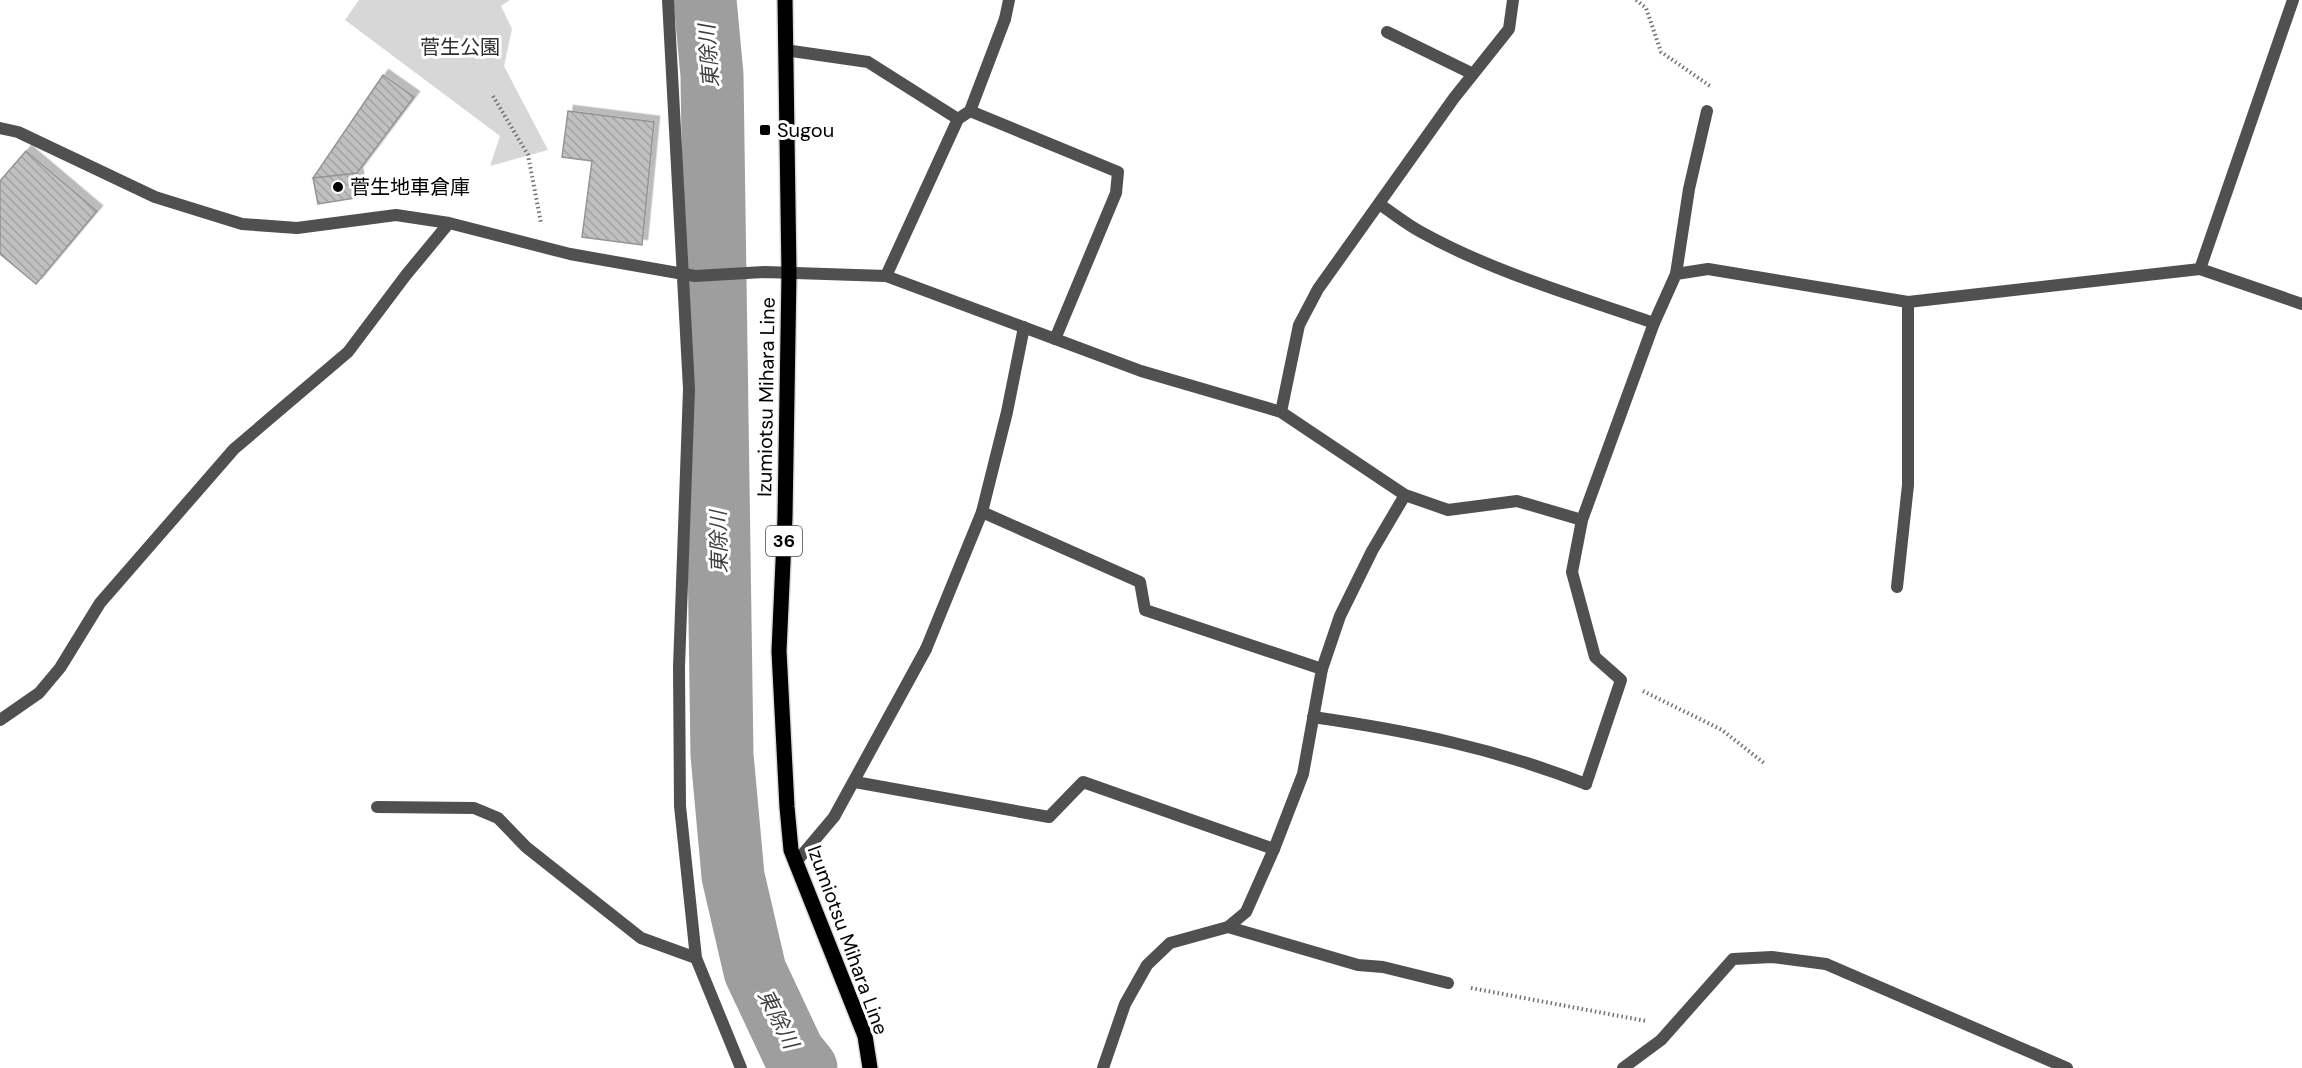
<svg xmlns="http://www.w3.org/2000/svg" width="2302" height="1068" font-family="'DM Sans','Noto Sans JP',sans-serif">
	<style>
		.park { fill: #d7d7d7 }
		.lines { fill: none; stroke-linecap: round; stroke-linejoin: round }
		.river { stroke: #9e9e9e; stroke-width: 63 }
		.building { fill: url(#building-back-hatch); stroke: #949494; stroke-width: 1.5; filter: url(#shadow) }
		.primary-casing { stroke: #dbdbdb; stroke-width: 18 }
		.path { stroke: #727272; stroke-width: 4; stroke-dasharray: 1.5 3; stroke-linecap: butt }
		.lane { stroke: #505050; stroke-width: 12 }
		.street { stroke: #505050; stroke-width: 12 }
		.primary { stroke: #000; stroke-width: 15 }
		.poi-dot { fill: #000; stroke: #fff; stroke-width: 2 }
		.labels { text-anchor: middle; stroke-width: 6; stroke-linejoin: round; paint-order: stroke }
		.shield { fill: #fff; stroke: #4c4c4c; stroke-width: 1.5 }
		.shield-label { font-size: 18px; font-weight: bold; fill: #000 }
		.park-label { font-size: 20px; fill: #2e2e2e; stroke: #fff }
		.poi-label { font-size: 20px; fill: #000; stroke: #fff; text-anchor: start }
		.street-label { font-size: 20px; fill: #000; stroke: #fff }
		.water-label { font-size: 21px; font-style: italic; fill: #3f3f3f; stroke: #fff }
	</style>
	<defs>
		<pattern id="building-back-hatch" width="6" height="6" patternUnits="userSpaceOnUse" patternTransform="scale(1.5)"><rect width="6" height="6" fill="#c0c0c0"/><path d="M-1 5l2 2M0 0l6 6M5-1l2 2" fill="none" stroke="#a3a3a3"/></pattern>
		<filter id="shadow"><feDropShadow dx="5.5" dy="-5.5" stdDeviation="0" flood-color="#0004"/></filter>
	</defs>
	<rect width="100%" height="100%" fill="#fff"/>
	<path class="park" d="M359,0H510L501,6L512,29L504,66L548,150L490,166L500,136L345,20Z"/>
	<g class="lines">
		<path class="river" d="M705,0L712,75L722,755L733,876L755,971L793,1052L806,1068"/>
	</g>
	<path class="building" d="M383,75L414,97L357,173L313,178Z
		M568,111L654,122L642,245L582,237L592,161L562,157Z
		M26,151L97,211L36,284L0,254V181Z
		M357,173L362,197L318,204L313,178Z"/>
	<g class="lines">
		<g class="primary-casing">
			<path id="primary" d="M785,0L789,274L785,517L779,651L787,807L791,850L865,1036L870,1068"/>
		</g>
		<path class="path" d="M1636,0L1646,8L1661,52L1710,86
			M493,96L528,155L541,223
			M1643,691L1722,730L1764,763
			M1471,988L1646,1021"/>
		<path class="lane" d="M1005,19L1009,0
			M785,50L868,62L958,119
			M970,111L1118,172L1116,193L1055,339
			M1379,204C1393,213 1406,224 1421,232C1493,272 1576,296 1654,323
			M1676,274L1689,189L1707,111
			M982,512L1140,582L1145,610L1322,669
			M1313,717C1410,731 1494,748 1586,784
			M855,782L1049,817L1083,782L1274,849
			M796,862L834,817L926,649
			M1228,927L1358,965L1383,967L1448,983
			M1826,964L2067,1068"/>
		<path class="street" d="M668,0L689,389L679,667L680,806L696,958L741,1068
			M1387,32L1473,74
			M0,128L18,132L155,197L242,224L297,228L396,215L449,223L570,254L695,276L765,272L886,276L1141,371L1281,412L1405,495L1448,510L1517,501L1582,520L1654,323L1676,274L1708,269L1908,302L2200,269L2293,0
			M2200,269L2302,304
			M886,276L958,119L970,111L1005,19
			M1281,412L1299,325L1318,289L1454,98L1509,29L1513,0
			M1582,520L1572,572L1595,657L1621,680L1586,784
			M1897,587L1908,485V302
			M926,649L982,512L1007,412L1024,327
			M0,720L39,693L60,668L100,603L234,449L348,352L406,275L449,223
			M377,807L474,808L498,818L526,847L641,938L696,958
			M1103,1068L1125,1004L1147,965L1170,943L1228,927L1246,912L1274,849L1303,774L1322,669L1340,616L1372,551L1405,495
			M1623,1068L1661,1040L1733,959L1772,957L1826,964"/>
		<use href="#primary" class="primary"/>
	</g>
	<g class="poi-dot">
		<rect x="759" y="124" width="12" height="12" rx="3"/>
		<circle cx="338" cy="187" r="6"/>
	</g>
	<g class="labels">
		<rect class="shield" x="766" y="526" width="36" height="30" rx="4.5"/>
		<g class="shield-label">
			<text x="784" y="547">36</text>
		</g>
		<g class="park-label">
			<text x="460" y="54">菅生公園</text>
		</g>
		<g class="poi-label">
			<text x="777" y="137">Sugou</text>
			<text x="350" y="194">菅生地車倉庫</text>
		</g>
		<g class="street-label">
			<text transform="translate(766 397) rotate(-89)" y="7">Izumiotsu Mihara Line</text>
			<text transform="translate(848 940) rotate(70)" y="7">Izumiotsu Mihara Line</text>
		</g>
		<g class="water-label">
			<text transform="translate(709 56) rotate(-94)" y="7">東除川</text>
			<text transform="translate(719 542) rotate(-91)" y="7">東除川</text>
			<text transform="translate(778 1019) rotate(63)" y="7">東除川</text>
		</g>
	</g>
</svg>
